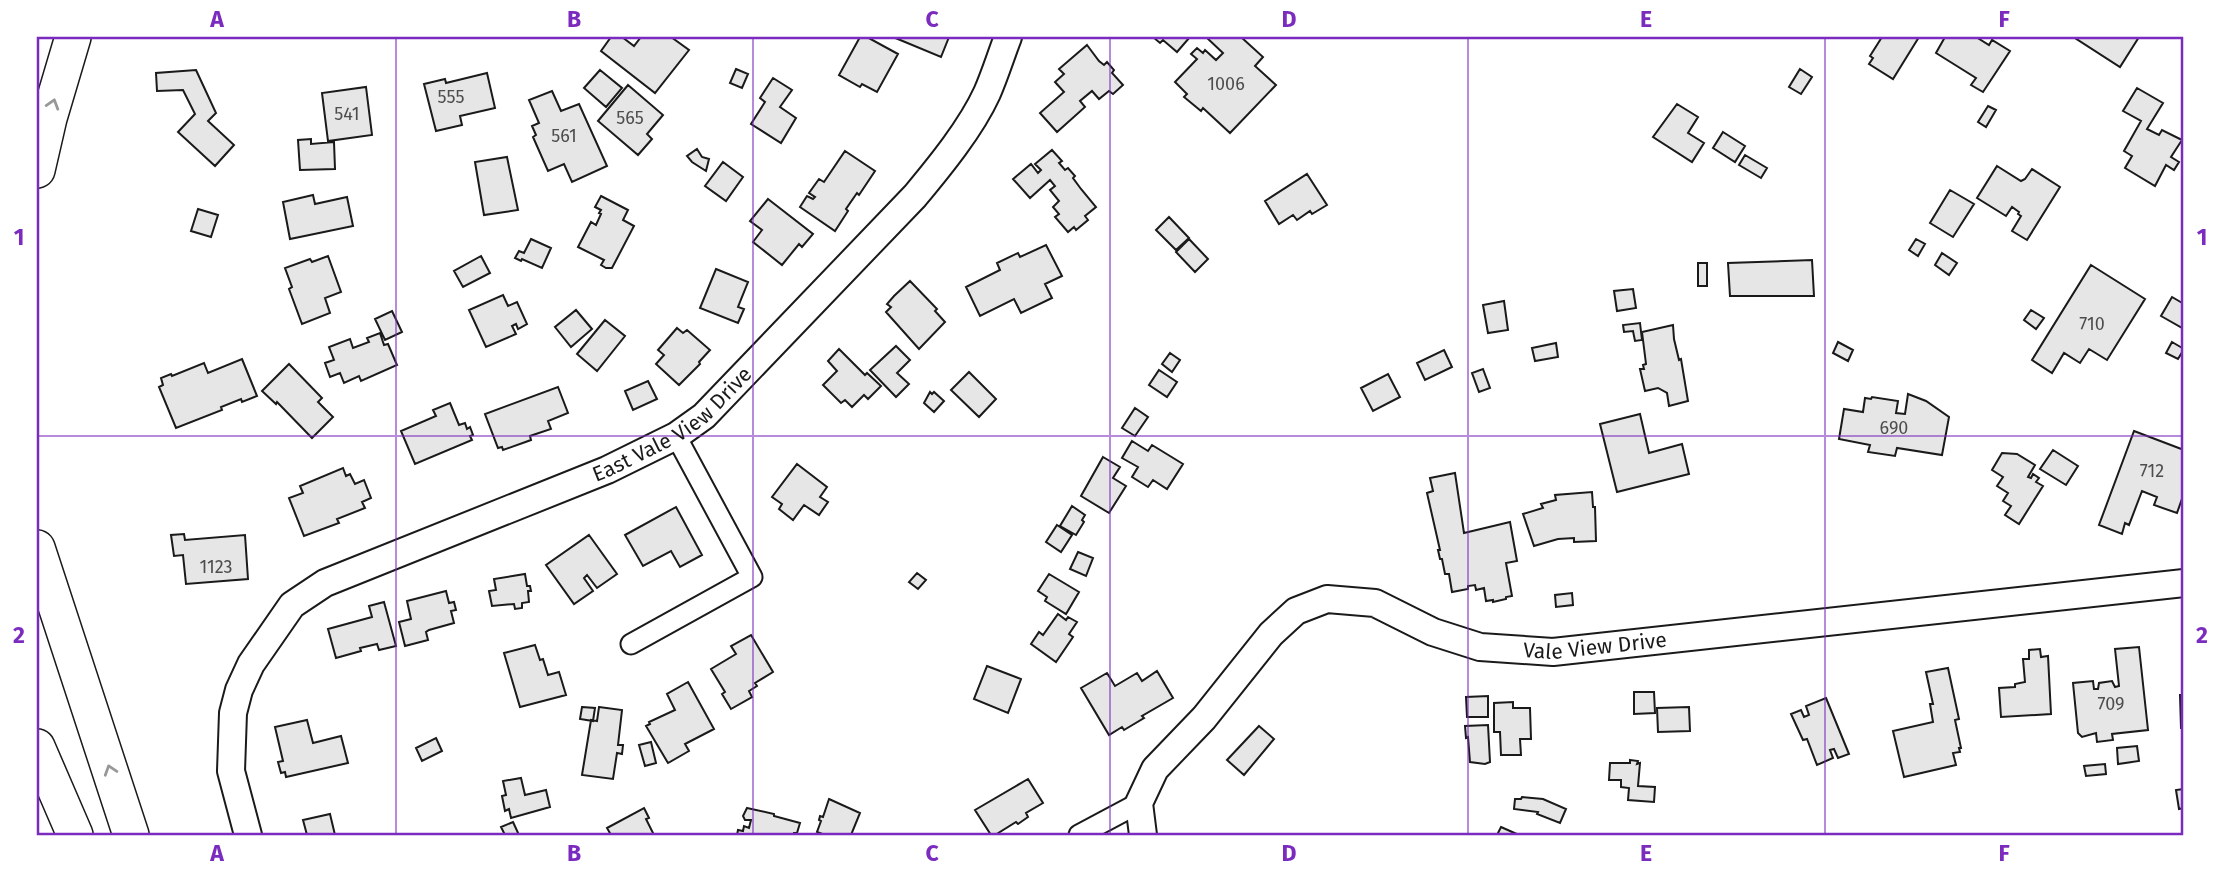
<svg xmlns="http://www.w3.org/2000/svg" width="2221" height="872" font-family="'Fira Sans',sans-serif">
	<style>
		.building { fill: #e6e6e6; stroke: #1a1a1a; stroke-width: 2 }
		.lines { fill: none; stroke-linecap: round; stroke-linejoin: round }
		.street-casing { stroke: #1a1a1a; stroke-width: 23 }
		.secondary-casing { stroke: #1a1a1a; stroke-width: 30 }
		.highway-casing { stroke: #1a1a1a; stroke-width: 38 }
		.street { stroke: #fff; stroke-width: 19 }
		.secondary { stroke: #fff; stroke-width: 26 }
		.highway { stroke: #fff; stroke-width: 35 }
		.oneway { stroke: #989898 }
		.grid { fill: none; stroke: #7b2cbf; stroke-width: 2; stroke-opacity: 0.55 }
		.labels { text-anchor: middle; stroke-width: 5; stroke-linejoin: round; paint-order: stroke }
		.number-label { font-size: 18px; fill: #4d4d4d }
		.street-label { font-size: 21px; fill: #1a1a1a; stroke: #fff }
		.neatline { fill: none; stroke: #7b2cbf; stroke-width: 2.5 }
		.grid-label { font-size: 23px; text-anchor: middle; font-weight: bold; fill: #7b2cbf }
	</style>
	<rect width="100%" height="100%" fill="#fff"/>
	<path class="building" d="M611,37H622L634,46L641,37H671L689,50L655,93L601,51Z
		M860,37H867L898,54L877,92L862,84L860,87L839,75Z
		M893,37H949L941,57Z
		M1153,37H1190L1177,52L1163,40L1160,43Z
		M1206,37H1241L1263,57L1255,66L1276,85L1230,133L1203,108L1201,111L1184,97L1187,94L1175,82L1197,59L1191,54L1197,48L1203,53L1205,50L1216,60L1223,53Z
		M1882,37H1919L1893,79L1869,64L1873,58L1870,56Z
		M1945,37H1976L1989,45L1992,40L2010,51L1983,92L1971,85L1976,78L1936,53Z
		M2076,37H2139L2120,67L2075,38Z
		M1087,45L1099,61L1104,65L1107,62L1114,70L1112,73L1123,85L1113,94L1109,91L1099,99L1092,91L1080,101L1085,107L1057,132L1040,113L1064,92L1055,82L1064,74L1059,69Z
		M736,69L748,74L742,88L730,83Z
		M1800,69L1812,77L1801,94L1789,87Z
		M196,70L216,113L208,121L234,145L215,166L178,132L195,114L183,90L157,91L156,73Z
		M600,70L622,88L606,107L584,88Z
		M487,73L495,108L460,116L462,125L436,131L424,84L445,79L446,83Z
		M773,78L792,90L780,107L796,118L781,143L751,124L765,102L760,98Z
		M628,85L663,115L647,134L652,139L638,155L598,121Z
		M366,87L372,135L328,141L322,93Z
		M2137,88L2163,103L2147,129L2159,135L2162,130L2182,140L2171,157L2179,162L2174,170L2166,165L2155,186L2125,168L2132,156L2124,151L2141,121L2123,111Z
		M552,91L561,111L579,104L607,166L572,182L564,164L548,171L533,137L536,135L532,126L539,123L529,100Z
		M1677,104L1698,117L1688,133L1704,143L1692,162L1653,137Z
		M1988,106L1996,110L1986,127L1978,122Z
		M1723,132L1745,146L1735,162L1713,148Z
		M311,139V144L334,142L335,169L300,170L298,140Z
		M697,149L702,157L709,159L706,171L692,162L687,156Z
		M1052,150L1062,161L1059,163L1065,170L1068,168L1075,176L1073,178L1081,189L1096,207L1085,216L1088,220L1076,230L1074,227L1068,232L1055,217L1059,214L1053,207L1059,201L1050,190L1055,186L1050,180L1030,198L1013,179L1031,164L1038,173L1041,170L1035,164Z
		M845,151L875,171L859,195L857,193L846,209L848,211L835,231L800,207L807,196L813,199L815,197L809,193L819,179L824,182Z
		M1745,155L1767,168L1761,178L1739,165Z
		M507,157L518,210L484,215L475,162Z
		M723,162L743,177L726,201L705,186Z
		M1997,166L2021,181L2025,179L2032,169L2060,187L2027,240L2012,231L2021,216L2018,214L2019,212L2012,207L2006,216L1977,198Z
		M1307,174L1327,205L1312,214L1310,211L1297,220L1293,215L1279,224L1265,201Z
		M1950,190L1974,204L1953,237L1930,223Z
		M313,195L315,204L347,197L353,226L290,239L283,202Z
		M601,196L628,210L623,220L634,226L612,268H606L601,265L604,260L578,247L591,222L596,225L601,214L599,213L601,210L595,207Z
		M768,199L813,234L802,247L799,244L782,265L753,242L762,230L750,221Z
		M198,209L218,215L211,237L191,231Z
		M1169,217L1189,238L1176,250L1156,230Z
		M531,239L551,248L542,268L522,259L521,261L515,258L519,251L524,253Z
		M1189,239L1208,259L1195,272L1176,252Z
		M1916,239L1925,244L1918,256L1909,250Z
		M1046,245L1062,276L1045,284L1052,298L1021,313L1014,299L980,316L966,287L1000,270L997,263L1018,253L1020,257Z
		M1942,253L1957,263L1949,275L1935,265Z
		M328,256L341,292L325,298L330,313L302,324L289,289L292,287L285,268L310,259L312,262Z
		M481,256L490,273L463,287L454,271Z
		M1812,260L1814,296H1730L1728,263Z
		M1698,263H1707V286H1698Z
		M2091,265L2145,299L2107,360L2089,349L2080,363L2064,353L2052,373L2032,360Z
		M716,269L748,282L738,307L744,309L738,323L700,308Z
		M910,281L937,309L935,311L945,322L919,349L886,312L891,307L887,304L894,296Z
		M1633,289L1636,308L1617,311L1614,291Z
		M503,295L508,306L517,302L527,324L518,329L516,324L512,326L516,334L486,347L469,310Z
		M2172,297L2184,304V329L2161,316Z
		M1504,301L1508,330L1488,333L1483,305Z
		M576,310L592,329L571,347L555,327Z
		M2031,310L2044,318L2036,329L2024,320Z
		M392,311L402,332L385,340L375,319Z
		M605,320L625,336L597,371L577,354Z
		M1640,323L1642,340L1635,341L1633,331L1624,332L1623,325Z
		M1673,325L1674,339L1679,360L1681,359L1688,401L1669,406L1667,393L1658,388L1645,391L1640,369H1644L1643,365L1646,364L1642,332Z
		M677,328L683,333L687,330L710,350L699,362L700,364L679,385L656,364L664,355L658,350Z
		M380,333L384,345L388,344L397,365L361,381L359,376L344,383L340,373L330,377L325,363L334,360L329,347L350,339L353,348L369,342L367,338Z
		M1838,342L1853,350L1848,361L1833,353Z
		M2172,342L2184,349L2178,359L2166,353Z
		M1556,343L1558,357L1535,361L1532,348Z
		M896,346L910,360L897,373L909,384L896,397L870,370Z
		M839,349L865,375L867,373L881,386L868,399L864,395L852,407L845,400L841,403L823,385L837,371L828,361Z
		M1444,350L1452,367L1425,380L1417,363Z
		M1170,353L1180,360L1172,372L1162,364Z
		M242,359L257,396L242,402L241,399L221,407L222,410L176,428L159,387L163,385L161,378L171,374L172,376L204,363L208,373Z
		M289,364L322,398L318,402L333,417L312,438L277,402L276,404L262,391Z
		M1483,369L1490,388L1479,392L1472,373Z
		M1159,370L1177,382L1167,397L1149,385Z
		M969,372L996,399L979,417L951,390Z
		M1388,374L1400,397L1373,411L1361,388Z
		M648,381L657,399L633,410L625,391Z
		M558,387L568,413L548,421L551,429L530,436L531,440L503,450L502,447L498,448L485,414Z
		M930,392L932,394L934,392L944,401L934,412L924,403Z
		M1908,394L1926,401L1949,417L1942,455L1897,448L1895,456L1868,452L1870,445L1839,439L1844,409L1863,412L1865,398L1871,399L1872,397L1898,401L1896,413L1905,414Z
		M450,403L459,425L465,423L467,429L470,427L473,435L470,436L472,440L415,464L401,431L436,416L433,410Z
		M1135,408L1148,417L1135,436L1122,428Z
		M1640,414L1649,453L1682,444L1689,474L1617,492L1600,424Z
		M2134,431L2184,450V493L2177,513L2154,505L2157,497L2142,491L2129,525L2125,523L2122,534L2099,525Z
		M1132,441L1148,451L1152,445L1183,464L1167,489L1153,480L1148,487L1132,477L1138,467L1122,458Z
		M2053,450L2078,466L2066,485L2040,469Z
		M2002,453L2017,454L2035,465L2028,477L2031,478L2033,474L2039,478L2036,482L2043,486L2019,524L2005,515L2011,506L2003,501L2008,493L1997,486L2003,477L1992,470Z
		M1103,457L1120,467L1113,478L1126,486L1109,513L1081,496Z
		M797,464L827,487L820,497L828,502L819,515L804,505L793,520L779,509L782,504L772,497Z
		M343,468L346,476L350,474L355,484L364,480L371,498L362,502L365,508L337,519L339,523L304,536L289,498L303,493L300,486Z
		M1455,473L1464,533L1510,522L1517,561L1506,563L1512,596L1506,597V599L1493,602V600L1486,601L1484,588L1476,590L1475,585L1468,586V589L1452,592L1449,574H1445L1442,559H1440L1438,550H1440L1427,493L1433,491L1430,478Z
		M1592,492L1593,507H1595L1596,541L1574,542V538L1558,539L1534,546L1523,514L1543,508L1541,504L1556,500L1555,495Z
		M1072,506L1085,515L1082,520L1084,522L1076,535L1060,526Z
		M676,507L702,555L680,567L671,551L643,566L625,535Z
		M1057,525L1072,535L1061,552L1046,542Z
		M184,534L185,540L245,535L248,579L186,584L183,555L174,556L171,535Z
		M589,535L617,574L597,588L587,575L584,578L593,591L574,604L546,565Z
		M1078,552L1093,558L1086,576L1070,569Z
		M917,573L926,580L918,589L909,582Z
		M525,574L527,586H530L531,591H528L529,602L522,603V608L515,609L514,604L492,606L489,591L496,590L494,579Z
		M1049,574L1079,592L1066,614L1045,601L1047,597L1038,591Z
		M446,591L449,603L454,602L456,610L451,611L454,623L429,630L426,632L428,640L405,646L399,622L411,619L407,601Z
		M1572,593L1573,605L1556,607L1555,595Z
		M384,602L396,646L379,650L377,644L360,648L361,651L336,658L328,629L372,617L369,606Z
		M1058,614L1066,620L1068,617L1077,622L1069,634L1073,637L1056,662L1031,644L1039,632L1043,635Z
		M751,635L773,672L755,683L757,686L749,691L752,697L731,709L722,694L725,692L711,669L736,654L731,646Z
		M535,645L540,660L543,659L548,675L559,672L566,695L520,707L504,653Z
		M2139,647L2148,730L2112,734L2113,740L2097,742L2096,733L2082,737L2078,733L2073,683L2093,681L2094,689H2098L2099,683L2112,681L2115,687L2119,686L2115,649Z
		M2040,649L2041,657L2048,656L2051,714L2001,717L1999,688L2015,687V684L2025,682L2023,659H2029V650Z
		M987,666L1021,679L1008,713L974,699Z
		M1948,668L1959,719L1955,720L1961,748H1959L1960,752L1953,753L1956,765L1904,777L1893,731L1933,722L1930,704H1933L1926,672Z
		M1157,671L1173,698L1142,716L1144,718L1124,730L1122,727L1109,735L1081,688L1107,673L1115,686L1137,673L1142,681Z
		M688,682L714,729L685,744L689,751L668,763L646,726L650,724L649,722L675,710L667,694Z
		M1634,692H1654L1655,713L1634,714Z
		M2180,695H2184V728H2181Z
		M1488,696V717H1467L1466,697Z
		M1826,698L1849,754L1838,758L1834,749L1830,750L1833,758L1817,765L1807,739L1803,740L1791,714L1801,710L1804,717L1809,715L1806,706Z
		M1513,702V708H1530L1531,739H1520L1521,755H1501L1500,732H1494V703Z
		M582,707L595,708L593,721L580,719Z
		M599,707L622,710L618,745H623L622,754L617,753L613,779L582,775L591,720L597,721Z
		M1689,707L1690,731L1658,732L1657,708Z
		M307,720L313,743L341,736L348,763L286,777L285,772L281,773L278,762L283,761L275,727Z
		M1488,725L1490,762L1485,764L1470,762L1468,737L1466,738L1465,726Z
		M1259,726L1274,739L1244,775L1227,760Z
		M436,738L442,751L422,761L416,748Z
		M651,742L656,763L645,766L639,745Z
		M2137,746L2139,761L2118,764L2117,748Z
		M1630,760L1638,761L1637,764L1640,763L1638,786L1655,787L1654,802L1628,800L1629,788L1621,787V780H1609L1610,763H1630Z
		M2105,764L2106,774L2086,776L2084,766Z
		M521,778L525,795L546,790L550,807L511,818L509,809L505,811L502,796L506,795L503,781Z
		M1028,779L1043,803L1026,813L1028,817L1018,824L1016,822L995,835H991L975,810Z
		M2184,789V808L2179,809L2176,790Z
		M1522,797L1543,799L1566,809L1560,823L1537,814L1538,812L1514,809L1515,799H1521Z
		M829,799L860,813L851,835H825L817,832L821,821L819,820L820,816L823,817Z
		M644,808L649,818L646,819L654,835H611L607,828Z
		M747,808L774,814V816L800,823L797,833H794V835H737L738,830L743,831L744,826L749,828L751,820H745L743,816Z
		M330,814L335,835H307L303,820Z
		M513,822L519,835H505L501,827Z
		M1501,827L1519,835H1497Z"/>
	<g class="lines">
		<g class="street-casing">
			<path id="street" d="M631,644L752,577L676,436
				M1079,835L1139,803"/>
		</g>
		<g class="secondary-casing">
			<g id="secondary">
				<path id="s1" d="M248,835L231,771L233,713L239,690L251,664L292,605L325,583L607,470L676,436L704,416L915,196C940,166 971,128 987,93C995,75 1001,55 1008,37"/>
				<path id="s2" d="M1143,835L1139,803L1155,769L1204,718L1271,634L1296,611L1327,599L1375,603L1433,632L1480,647L1553,652L2184,583"/>
			</g>
		</g>
		<g class="highway-casing">
			<path id="highway" d="M37,170L49,118L73,37
				M37,548L131,835
				M37,747L75,835"/>
		</g>
		<use href="#street" class="street"/>
		<use href="#secondary" class="secondary"/>
		<use href="#highway" class="highway"/>
	</g>
	<defs><path id="oneway-chevron" d="M-2-3.5L2.5 0L-2 3.5" fill="none" stroke-width="1.6" stroke-linecap="round" stroke-linejoin="round" transform="scale(1.75)"/></defs>
	<g class="oneway">
		<use href="#oneway-chevron" transform="translate(53 104) rotate(-73)"/>
		<use href="#oneway-chevron" transform="translate(110 770) rotate(-108)"/>
	</g>
	<path class="grid" d="M396,37V835M753,37V835M1110,37V835M1468,37V835M1825,37V835M37,436H2184"/>
	<g class="labels">
		<g class="number-label">
			<text x="1226" y="90">1006</text>
			<text x="451" y="103">555</text>
			<text x="347" y="120">541</text>
			<text x="630" y="124">565</text>
			<text x="564" y="142">561</text>
			<text x="2092" y="330">710</text>
			<text x="1894" y="434">690</text>
			<text x="2152" y="477">712</text>
			<text x="216" y="573">1123</text>
			<text x="2111" y="710">709</text>
		</g>
		<g class="street-label">
			<text dy="7" stroke="none"><textPath href="#s1" startOffset="672">East Vale View Drive</textPath></text>
			<text dy="7" stroke="none"><textPath href="#s2" startOffset="593">Vale View Drive</textPath></text>
		</g>
	</g>
	<rect width="2221" height="872" fill="none" stroke="#ffffff" stroke-width="77"/>
	<rect x="38" y="38" width="2144" height="796" class="neatline"/>
	<g class="grid-label">
		<text x="217" y="27">A</text>
		<text x="574" y="27">B</text>
		<text x="932" y="27">C</text>
		<text x="1289" y="27">D</text>
		<text x="1646" y="27">E</text>
		<text x="2004" y="27">F</text>
		<text x="19" y="245">1</text>
		<text x="2202" y="245">1</text>
		<text x="19" y="643">2</text>
		<text x="2202" y="643">2</text>
		<text x="217" y="861">A</text>
		<text x="574" y="861">B</text>
		<text x="932" y="861">C</text>
		<text x="1289" y="861">D</text>
		<text x="1646" y="861">E</text>
		<text x="2004" y="861">F</text>
	</g>
</svg>
